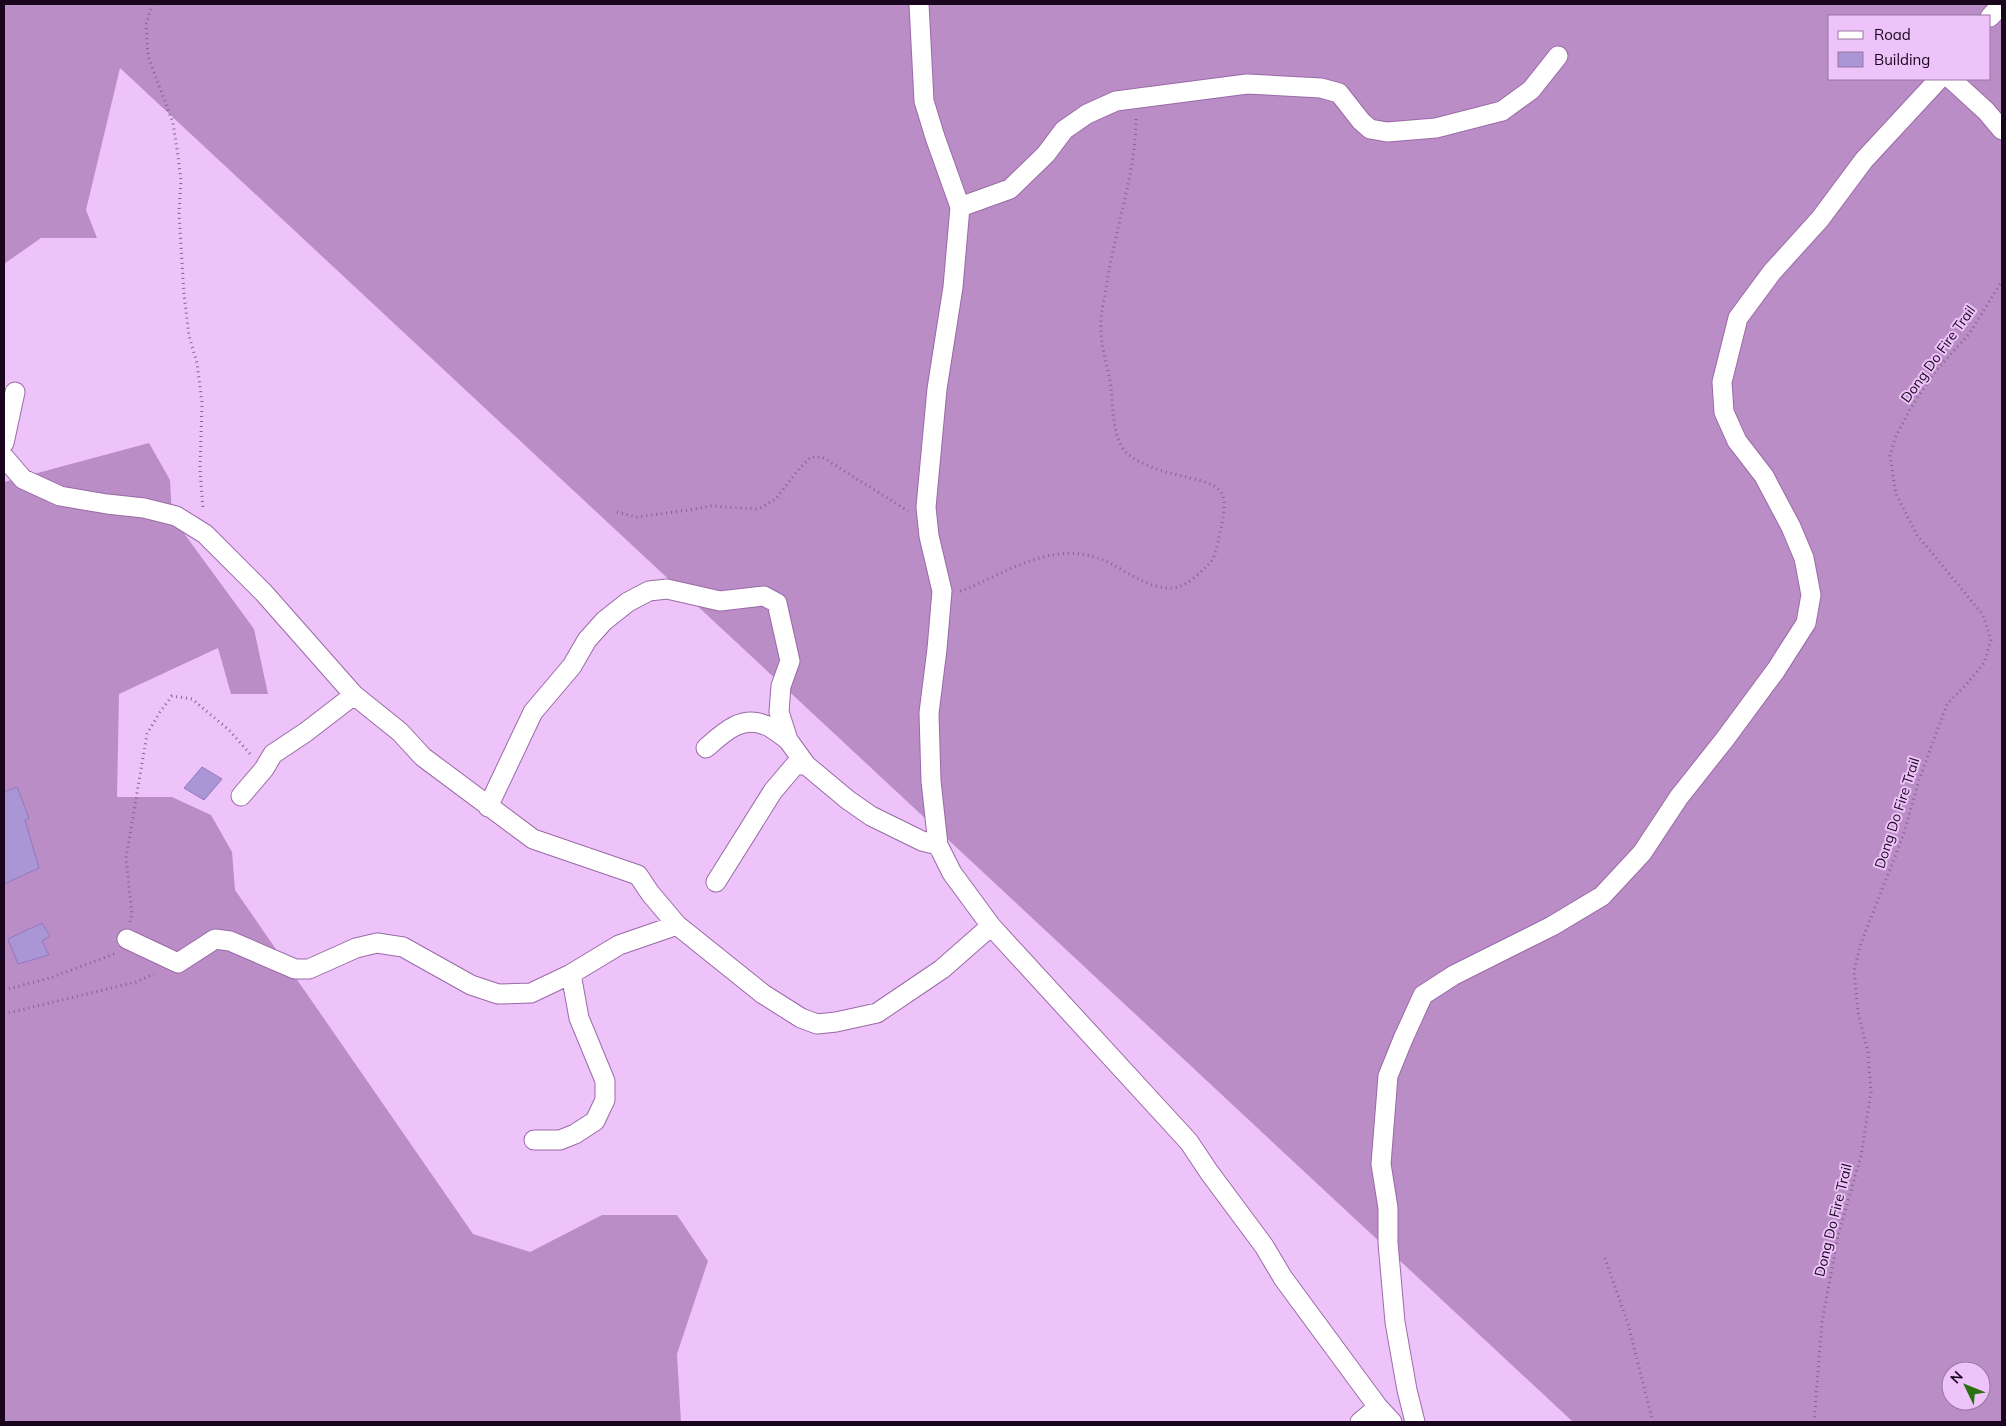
<svg xmlns="http://www.w3.org/2000/svg" width="2006" height="1426" font-family="Mulish,sans-serif">
	<style>
		.forest { fill: #ba8dc6; fill-rule: evenodd }
		.building { fill: #aa95d5; stroke: #9179bf }
		.lines { fill: none; stroke-linecap: round; stroke-linejoin: round }
		.street-casing { stroke: #9b6aa8; stroke-width: 21 }
		.path { stroke: #83648b; stroke-width: 3; stroke-dasharray: 1 4; stroke-linecap: butt }
		.street { stroke: #fff; stroke-width: 19 }
		.labels { text-anchor: middle; stroke-width: 4; stroke-linejoin: round; paint-order: stroke }
		.street-label { font-size: 14px; fill: #19061e; stroke: #edc3f9 }
	</style>
	<rect width="100%" height="100%" fill="#edc3f9"/>
	<path class="forest" d="M4,4H2002V1422H1573L120,68L86,210L97,238H41L4,264ZM1830,16H1990V79H1830ZM1951,1371H1981V1401H1951Z
		M149,443L170,480L172,517L254,629L268,694H231L218,648L119,694L117,797H172L211,815L232,852L235,890L473,1234L530,1252L602,1215H677L708,1261L677,1354L681,1422H4V482Z"/>
	<path class="building" d="M202,767L222,779L204,800L184,788Z
		M17,787L29,818L25,820L39,868L4,884V792Z
		M42,923L50,936L42,941L49,955L18,964L8,939Z"/>
	<g class="lines">
		<g class="street-casing">
			<path id="street" d="M919,4L924,101L935,137L960,207L953,287L937,389L926,507L929,536L942,591L937,649L929,713L931,781L938,845L952,873L991,926L1189,1142L1209,1172L1264,1246L1283,1278L1378,1407L1392,1422
				M1990,17L2002,4
				M1951,79L1986,111L2002,130
				M960,207L1010,189L1046,154L1064,130L1087,114L1116,101L1247,84L1321,88L1339,93L1361,121L1370,129L1387,132L1436,128L1502,111L1531,90L1558,56
				M4,443L15,392
				M4,457L23,479L60,496L107,504L144,508L176,516L205,534L264,593L354,695L400,732L423,757L533,839L638,875L650,893L677,925L763,994L801,1018L817,1024L836,1022L877,1013L942,969L991,926
				M706,748C723,733 741,715 765,725C773,728 781,735 788,740
				M241,796L264,769L273,754L306,732L354,695
				M488,807L533,712L572,666L587,640L604,621L628,602L649,591L667,589L720,601L764,596L777,603L790,661L781,686L779,712L788,740L806,765
				M716,882L773,791L795,765H806L848,800L871,816L922,841L938,845
				M127,939L178,963L215,939L230,941L295,969H309L356,948L377,943L403,947L471,985L498,994L531,993L571,974L619,945L677,925
				M534,1140H560L575,1134L595,1121L605,1100V1081L579,1018L571,974
				M1360,1422L1378,1407
				M1415,1422L1407,1390L1395,1322L1388,1243V1208L1381,1164L1388,1076L1403,1039L1423,995L1454,975L1552,926L1602,896L1642,853L1679,797L1725,739L1776,670L1806,623L1811,595L1804,558L1791,527L1764,476L1737,441L1724,412L1722,382L1738,318L1772,272L1820,219L1864,160L1939,79"/>
		</g>
		<path class="path" d="M152,4L146,25L148,56L173,123L178,156L181,180L179,214L184,294L189,336L197,363L202,403L200,469L203,510
			M617,512L637,517L689,510L711,506L758,509L776,499L798,470L811,457H822L908,511
			M960,591L964,590C1012,570 1057,537 1110,563C1128,573 1151,589 1172,588C1187,587 1198,574 1208,565C1217,557 1218,540 1221,528C1223,517 1228,499 1219,490C1212,482 1196,480 1186,477C1167,473 1129,463 1121,445C1112,427 1113,406 1111,387C1108,367 1101,348 1101,328C1100,315 1104,301 1106,289C1114,232 1136,174 1136,117
			M130,922L132,914L126,858L147,734L160,712L172,696L192,699L229,730L252,756
			M4,990L50,978L117,953
			M4,1014L136,982L154,974
			M1605,1258L1628,1324L1653,1422
			M1814,1422L1822,1322L1838,1236L1861,1156L1871,1092L1868,1052L1858,1012L1854,971L1861,943L1903,836L1919,780L1947,704L1965,686L1984,663L1991,640L1983,615L1917,535L1896,494L1890,456L1895,438L1909,411L1932,375L1969,334L2002,281"/>
		<use href="#street" class="street"/>
	</g>
	<g class="labels">
		<g class="street-label">
			<text transform="translate(1938 354) rotate(-54)" y="5">Dong Do Fire Trail</text>
			<text transform="translate(1897 813) rotate(-72)" y="5">Dong Do Fire Trail</text>
			<text transform="translate(1833 1220) rotate(-76)" y="5">Dong Do Fire Trail</text>
		</g>
	</g>
	<rect width="2006" height="1426" fill="none" stroke="#19061e" stroke-width="10"/>
	<rect x="1828" y="15" width="162" height="65" fill="#edc3f9" stroke="#9877a1"/>
	<rect x="1838" y="31" width="25" height="8" fill="#ffffff" stroke="#9877a1"/>
	<text x="1874" y="40" font-size="15" fill="#19061e">Road</text>
	<rect x="1838" y="52" width="25" height="15" fill="#aa95d5" stroke="#9877a1"/>
	<text x="1874" y="65" font-size="15" fill="#19061e">Building</text>
	<g transform="translate(1966 1386) rotate(313)"><circle r="24" fill="#edc3f9" stroke="#9877a1"/>
	<path d="M0-4L9 19L0 12L-9 19Z" fill="#2a700f"/>
	<text y="-8" font-size="14" font-weight="bold" text-anchor="middle" fill="#19061e">N</text>
	</g>
</svg>
